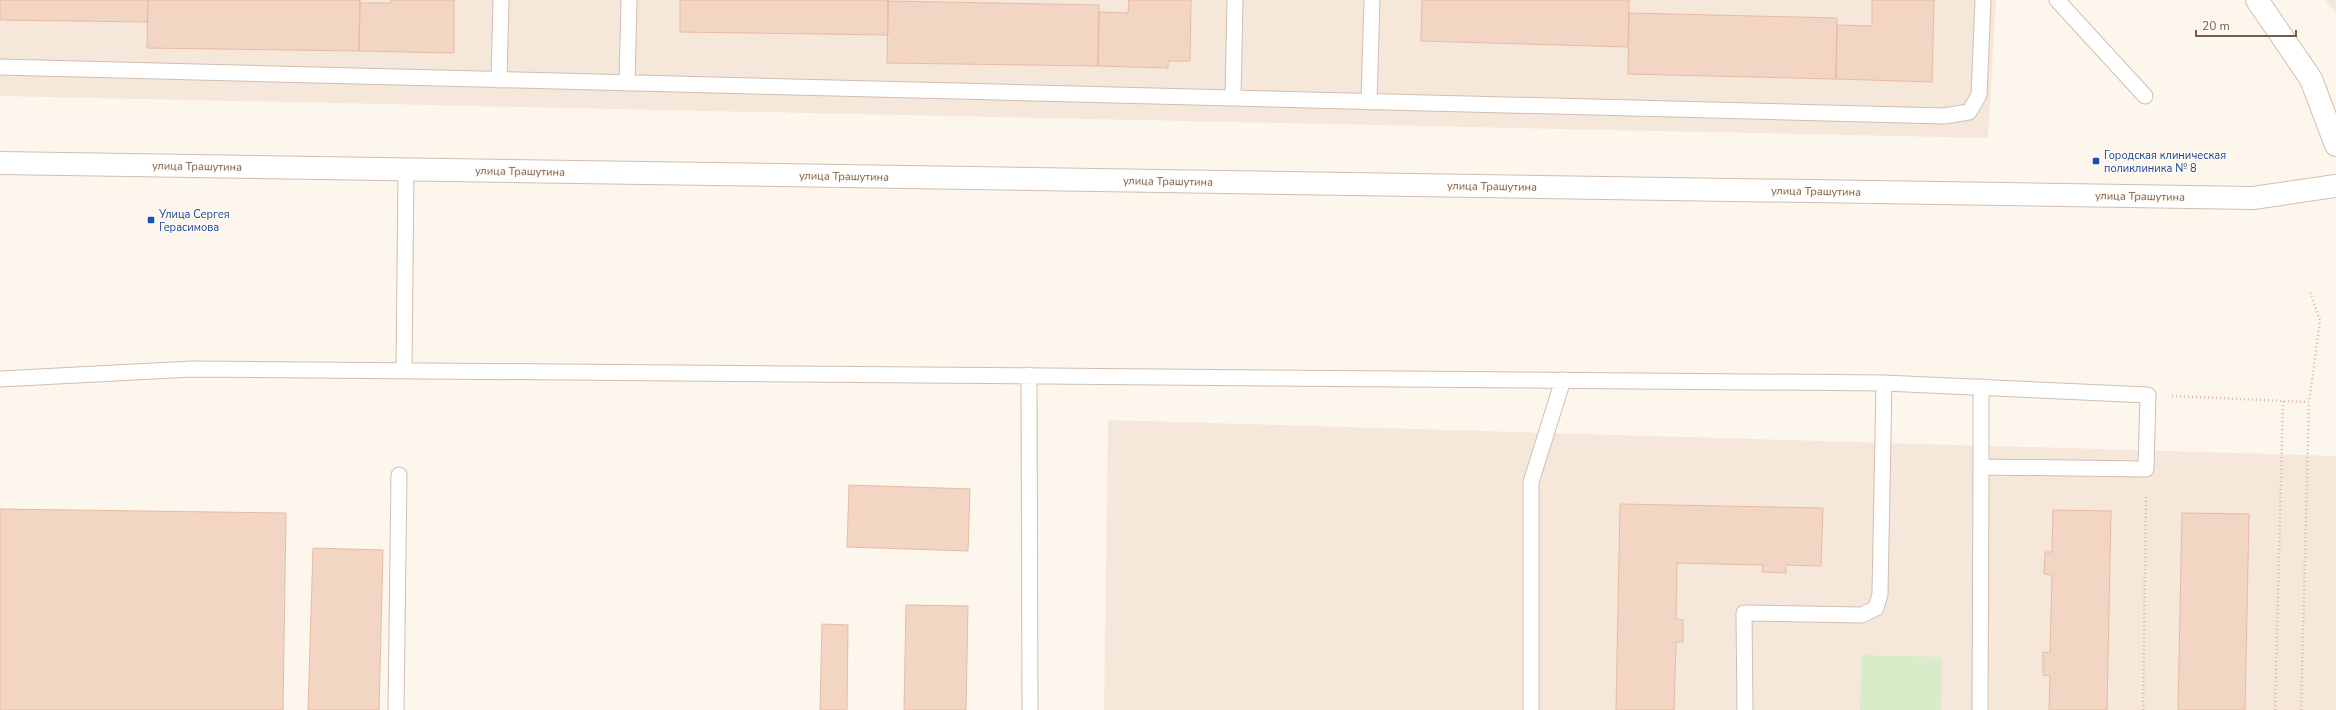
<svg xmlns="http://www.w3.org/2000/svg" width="2336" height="710" font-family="'Nunito Sans',sans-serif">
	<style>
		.residential { fill: #f5e8da }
		.green { fill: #d8ecc9 }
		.building { fill: #f3d5c3; stroke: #e6bba3 }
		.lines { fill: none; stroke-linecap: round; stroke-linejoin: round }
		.lane-casing { stroke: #d1beb0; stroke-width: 17 }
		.street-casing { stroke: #d1beb0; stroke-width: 24 }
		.path { stroke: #d9b8a5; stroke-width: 2.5; stroke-dasharray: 1 3; stroke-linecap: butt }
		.lane { stroke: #fff; stroke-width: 15 }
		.street { stroke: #fff; stroke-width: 22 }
		.transit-dot { fill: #1a4fb4; stroke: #fffaf3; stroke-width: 1.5 }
		.labels { text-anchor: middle; stroke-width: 3; stroke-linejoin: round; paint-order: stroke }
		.transit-label { font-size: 11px; fill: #164399; stroke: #fffaf3; text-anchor: start }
		.street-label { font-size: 11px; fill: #7a5c4d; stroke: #fffaf3 }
	</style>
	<rect width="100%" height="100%" fill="#fdf6ec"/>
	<path class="residential" d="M0,0H1996L1988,138L0,96Z
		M2325,0H2336V13Z
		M1108,420L2336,456V710H1104Z"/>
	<path class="green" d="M1862,655L1942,657L1941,710H1860Z"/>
	<path class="building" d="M0,0H148L147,22L0,20Z
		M148,0H360L359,51L147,48Z
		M391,0H454V53L359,51L360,3H391Z
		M680,0H888V35L680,32Z
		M1129,0H1191L1190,61H1168V68L1098,66L1099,12L1128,13Z
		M1422,0H1629L1628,47L1421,41Z
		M1872,0H1934L1932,82L1836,79L1837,25L1872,26Z
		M888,1L1099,5L1098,66L887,63Z
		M1629,13L1837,18L1836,79L1628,74Z
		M849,485L970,489L968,551L847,547Z
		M1620,504L1823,508L1821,566L1786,565V573L1762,572L1763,565L1677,563L1676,619L1683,620V642H1676L1674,710H1616Z
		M0,509L286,513L283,710H0Z
		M2053,510L2111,511L2107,710H2049L2050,676L2043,675V652L2050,653L2052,575L2044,574L2045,552H2052Z
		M2182,513L2249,514L2245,710H2178Z
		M313,548L383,550L379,710H308Z
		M906,605L968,606L966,710H904Z
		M822,624L848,625L847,710H820Z"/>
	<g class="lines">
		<g class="lane-casing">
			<path id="lane" d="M2057,0L2145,96
				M0,67L1233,98L1235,0
				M499,80L501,0
				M627,83L629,0
				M1233,98L1944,116L1969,112L1979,95L1983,0
				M1369,102L1372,0
				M404,371L406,170
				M1029,375L1030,710
				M0,379L192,369L1884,383L2148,395L2146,469L1981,467L1980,710
				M1981,467V387
				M396,710L399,475
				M1531,710V482L1563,380
				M1745,710L1744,613L1862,615L1876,608L1880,594L1884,383"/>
		</g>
		<g class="street-casing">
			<path id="street" d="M2257,0L2311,79L2336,145
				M0,163L2253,198L2336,186"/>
		</g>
		<path class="path" d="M2172,396L2309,402L2320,321L2310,292
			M2143,710L2146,494
			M2275,710L2283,400
			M2301,710L2309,402"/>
		<use href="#lane" class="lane"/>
		<use href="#street" class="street"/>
	</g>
	<g class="transit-dot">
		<rect x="2092" y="157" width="8" height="8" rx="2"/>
		<rect x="147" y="216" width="8" height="8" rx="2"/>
	</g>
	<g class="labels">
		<g class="transit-label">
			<text x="2104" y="159">Городская клиническая<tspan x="2104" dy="13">поликлиника № 8</tspan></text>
			<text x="159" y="218">Улица Сергея<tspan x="159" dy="13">Герасимова</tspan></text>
		</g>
		<g class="street-label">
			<text transform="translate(197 166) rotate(1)" y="4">улица Трашутина</text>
			<text transform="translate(520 171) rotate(1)" y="4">улица Трашутина</text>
			<text transform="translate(844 176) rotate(1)" y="4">улица Трашутина</text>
			<text transform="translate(1168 181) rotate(1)" y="4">улица Трашутина</text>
			<text transform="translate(1492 186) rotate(1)" y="4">улица Трашутина</text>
			<text transform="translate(1816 191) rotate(1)" y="4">улица Трашутина</text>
			<text transform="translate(2140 196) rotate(1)" y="4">улица Трашутина</text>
		</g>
	</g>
	<path d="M2196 30v6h100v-6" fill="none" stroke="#7a5c4d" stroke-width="2"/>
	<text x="2202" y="30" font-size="12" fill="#7a5c4d" stroke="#fffaf3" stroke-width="3" paint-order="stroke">20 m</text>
</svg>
